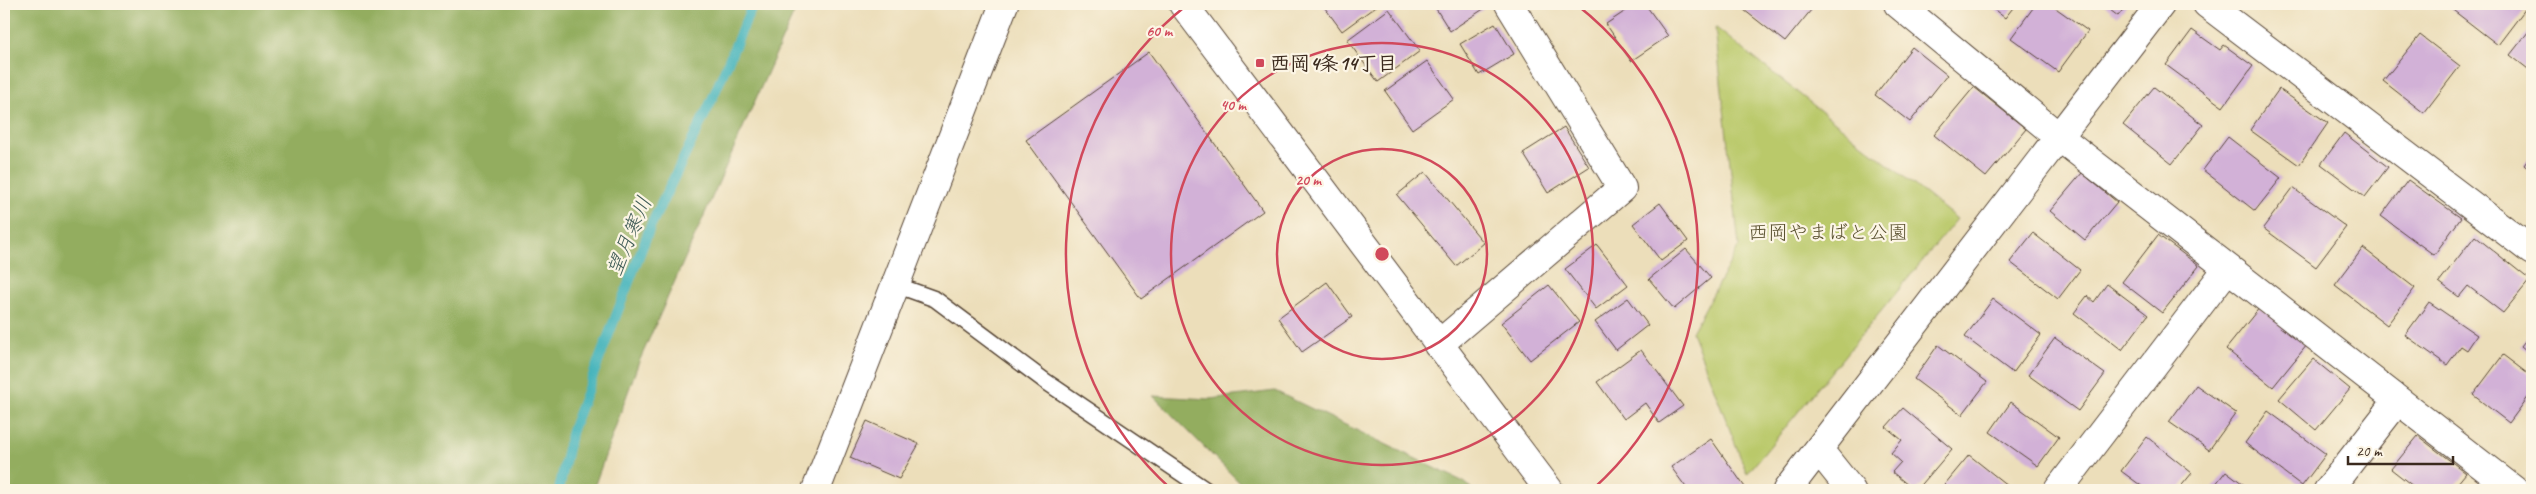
<svg xmlns="http://www.w3.org/2000/svg" width="2536" height="494" font-family="Caveat,'Klee One',sans-serif">
	<style>
		.green { fill: #bac96b; stroke: #7a7a44 }
		.forest { fill: #93ad5f; stroke: #676c3e }
		.lines { fill: none; stroke-linecap: round; stroke-linejoin: round }
		.stream { stroke: #44b4bc; stroke-width: 10 }
		.building { fill: #d2b1d7 }
		.service-casing { stroke: #564535; stroke-width: 18 }
		.minor-casing { stroke: #564535; stroke-width: 30 }
		.tertiary-casing { stroke: #564535; stroke-width: 30 }
		.service { stroke: #fff; stroke-width: 15 }
		.minor { stroke: #fff; stroke-width: 28 }
		.tertiary { stroke: #fff; stroke-width: 28 }
		.ring { fill: none; stroke: #d1495b; stroke-width: 2.5 }
		.poi-dot { fill: #d1495b; stroke: #fcf5e5; stroke-width: 2 }
		.labels { text-anchor: middle; stroke-width: 4.5; stroke-linejoin: round; paint-order: stroke }
		.poi-label { font-size: 20px; font-weight: bold; fill: #3b2a1e; stroke: #fcf5e5; text-anchor: start }
		.park-label { font-size: 20px; fill: #5b5231; stroke: #fcf5e5 }
		.water-label { font-size: 21px; font-style: italic; fill: #3e5a55; stroke: #fcf5e5 }
		.centre { fill: #d1495b; stroke: #fcf5e5; stroke-width: 2.5 }
		.ring-label { font-size: 15px; text-anchor: middle; font-weight: bold; fill: #d1495b; stroke: #fcf5e5; stroke-width: 4.5; stroke-linejoin: round; paint-order: stroke }
	</style>
	<rect width="100%" height="100%" fill="#fcf5e5"/>
	<filter id="ink" filterUnits="userSpaceOnUse"><feTurbulence type="fractalNoise" baseFrequency=".02" numOctaves="2"/><feDisplacementMap in="SourceGraphic" scale="10" xChannelSelector="R" yChannelSelector="G"/><feConvolveMatrix kernelMatrix="1 2 1 2 8 2 1 2 1" color-interpolation-filters="sRGB"/></filter>
	<filter id="wash" filterUnits="userSpaceOnUse"><feTurbulence type="fractalNoise" baseFrequency=".0096" numOctaves="4" result="noise"/><feDisplacementMap in="SourceGraphic" scale="20" xChannelSelector="R" yChannelSelector="G"/><feGaussianBlur stdDeviation="1.12" result="paint"/><feColorMatrix in="noise" values="0 0 0 0 0 0 0 0 0 0 0 0 0 0 0 0 0 1.4 0 .05"/><feComposite in="paint" operator="in"/></filter>
	<g filter="url(#wash)">
		<rect width="100%" height="100%" fill="#ecdeba"/>
		<path class="green" d="M1715,27L1957,219L1747,474L1692,332L1739,246Z"/>
		<path class="forest" d="M4,4H798L638,364L593,490H4Z
			M1275,391L1464,482L1474,490H1247L1153,396L1210,399Z"/>
		<g class="lines">
			<path class="stream" d="M559,490L572,430L651,225L710,104L753,4"/>
		</g>
		<g id="blocks">
			<path class="building" d="M1322,4H1379L1342,31Z
				M1433,4H1487L1488,6L1450,31Z
				M1636,4H1645L1668,36L1631,61L1606,24Z
				M1749,4H1816L1785,42L1744,10Z
				M1987,4H2016L2005,18Z
				M2036,4H2050L2088,31L2058,72L2011,38Z
				M2102,4H2128L2118,16Z
				M2445,4H2520L2526,8L2498,45Z
				M1389,9L1420,51L1378,82L1347,40Z
				M1495,23L1514,54L1479,75L1460,44Z
				M2532,27V72L2510,55Z
				M2192,30L2220,50L2224,45L2253,66L2223,107L2166,65Z
				M2420,35L2460,66L2424,113L2383,81Z
				M1912,47L1947,75L1910,122L1875,95Z
				M1149,52L1263,211L1141,299L1026,140Z
				M1427,61L1454,99L1412,129L1385,91Z
				M1974,87L2026,129L1986,177L1934,135Z
				M2154,87L2203,125L2172,164L2123,125Z
				M2279,89L2328,123L2299,165L2250,130Z
				M1564,127L1589,167L1548,193L1523,153Z
				M2344,133L2388,167L2365,197L2321,164Z
				M2228,137L2281,178L2255,211L2203,170Z
				M2532,154V172L2524,165Z
				M1425,172L1484,243L1456,266L1397,195Z
				M2082,173L2117,202L2085,240L2050,211Z
				M2408,180L2461,218L2434,255L2381,216Z
				M2293,188L2346,227L2316,267L2263,228Z
				M1660,203L1688,241L1661,261L1633,224Z
				M2033,233L2080,270L2058,299L2010,262Z
				M2158,235L2199,266L2162,313L2122,282Z
				M2475,236L2530,280L2503,313L2468,286L2459,297L2439,282Z
				M1597,245L1628,285L1596,309L1565,269Z
				M2363,248L2415,288L2387,325L2335,285Z
				M1686,249L1711,278L1674,309L1649,279Z
				M1327,282L1352,317L1302,352L1278,318Z
				M2107,284L2148,315L2122,350L2074,313L2087,296L2094,302Z
				M1549,285L1579,322L1530,360L1501,323Z
				M1628,298L1648,325L1616,350L1595,322Z
				M1993,299L2041,335L2013,373L1965,337Z
				M2429,302L2477,335L2467,350L2461,346L2447,365L2405,335Z
				M2260,307L2307,345L2273,387L2226,349Z
				M2532,332V355L2521,346Z
				M2055,338L2105,374L2078,411L2028,375Z
				M1938,345L1987,382L1962,415L1914,379Z
				M1641,350L1683,406L1659,423L1645,403L1624,419L1597,382Z
				M2503,355L2532,377V392L2509,423L2473,395Z
				M2313,359L2350,389L2316,430L2279,399Z
				M2196,385L2236,413L2209,450L2169,422Z
				M2011,402L2059,437L2038,466L1990,432Z
				M1903,408L1952,449L1917,490H1914L1892,472L1901,462L1891,453L1902,440L1886,427Z
				M2268,411L2326,454L2302,486L2245,443Z
				M867,421L919,444L899,479L850,458Z
				M2418,436L2466,473L2452,490H2418L2391,469Z
				M2147,437L2192,473L2178,490H2147L2121,471Z
				M1711,439L1747,490H1688L1671,467Z
				M1969,455L2013,490H1940Z
				M2226,471L2251,490H2211Z"/>
		</g>
	</g>
	<g filter="url(#ink)">
		<use href="#blocks" fill-opacity="0" stroke="#564535" stroke-width="1"/>
		<g class="lines">
			<g class="service-casing">
				<path id="service" d="M896,285L935,299L1045,381L1206,490"/>
			</g>
			<g class="minor-casing">
				<path id="minor" d="M1898,4L2059,137L2514,490
					M2207,4L2532,251
					M1438,345L1622,188L1509,4
					M1819,450L1851,490
					M1787,490L2161,4
					M2058,490L2227,269
					M2328,490L2398,400"/>
			</g>
			<g class="tertiary-casing">
				<path id="tertiary" d="M1183,4L1549,490
					M816,490L1004,4"/>
			</g>
			<use href="#service" class="service"/>
			<use href="#minor" class="minor"/>
			<use href="#tertiary" class="tertiary"/>
		</g>
	</g>
	<g class="ring">
		<circle cx="1382" cy="254" r="105"/>
		<circle cx="1382" cy="254" r="211"/>
		<path d="M1171 489A316 316 0 0 1 1187 5M1577 5A316 316 0 0 1 1593 489"/>
	</g>
	<rect class="poi-dot" x="1255" y="58" width="10" height="10" rx="2.5"/>
	<g class="labels">
		<g class="poi-label">
			<text x="1270" y="70">西岡4条14丁目</text>
		</g>
		<g class="park-label">
			<text x="1828" y="239">西岡やまばと公園</text>
		</g>
		<g class="water-label">
			<text transform="translate(629 236) rotate(-67)" y="7">望月寒川</text>
		</g>
	</g>
	<circle cx="1382" cy="254" r="8" class="centre"/>
	<g class="ring-label">
		<text x="1159" y="36">60 m</text>
		<text x="1233" y="110">40 m</text>
		<text x="1308" y="185">20 m</text>
	</g>
	<rect width="2536" height="494" fill="none" stroke="#fcf5e5" stroke-width="20"/>
	<path d="M2348 456v8h105v-8" fill="none" stroke="#3b2a1e" stroke-width="2.5"/>
	<text x="2356" y="456" font-size="15" fill="#3b2a1e" stroke="#fcf5e5" stroke-width="4" paint-order="stroke">20 m</text>
</svg>
